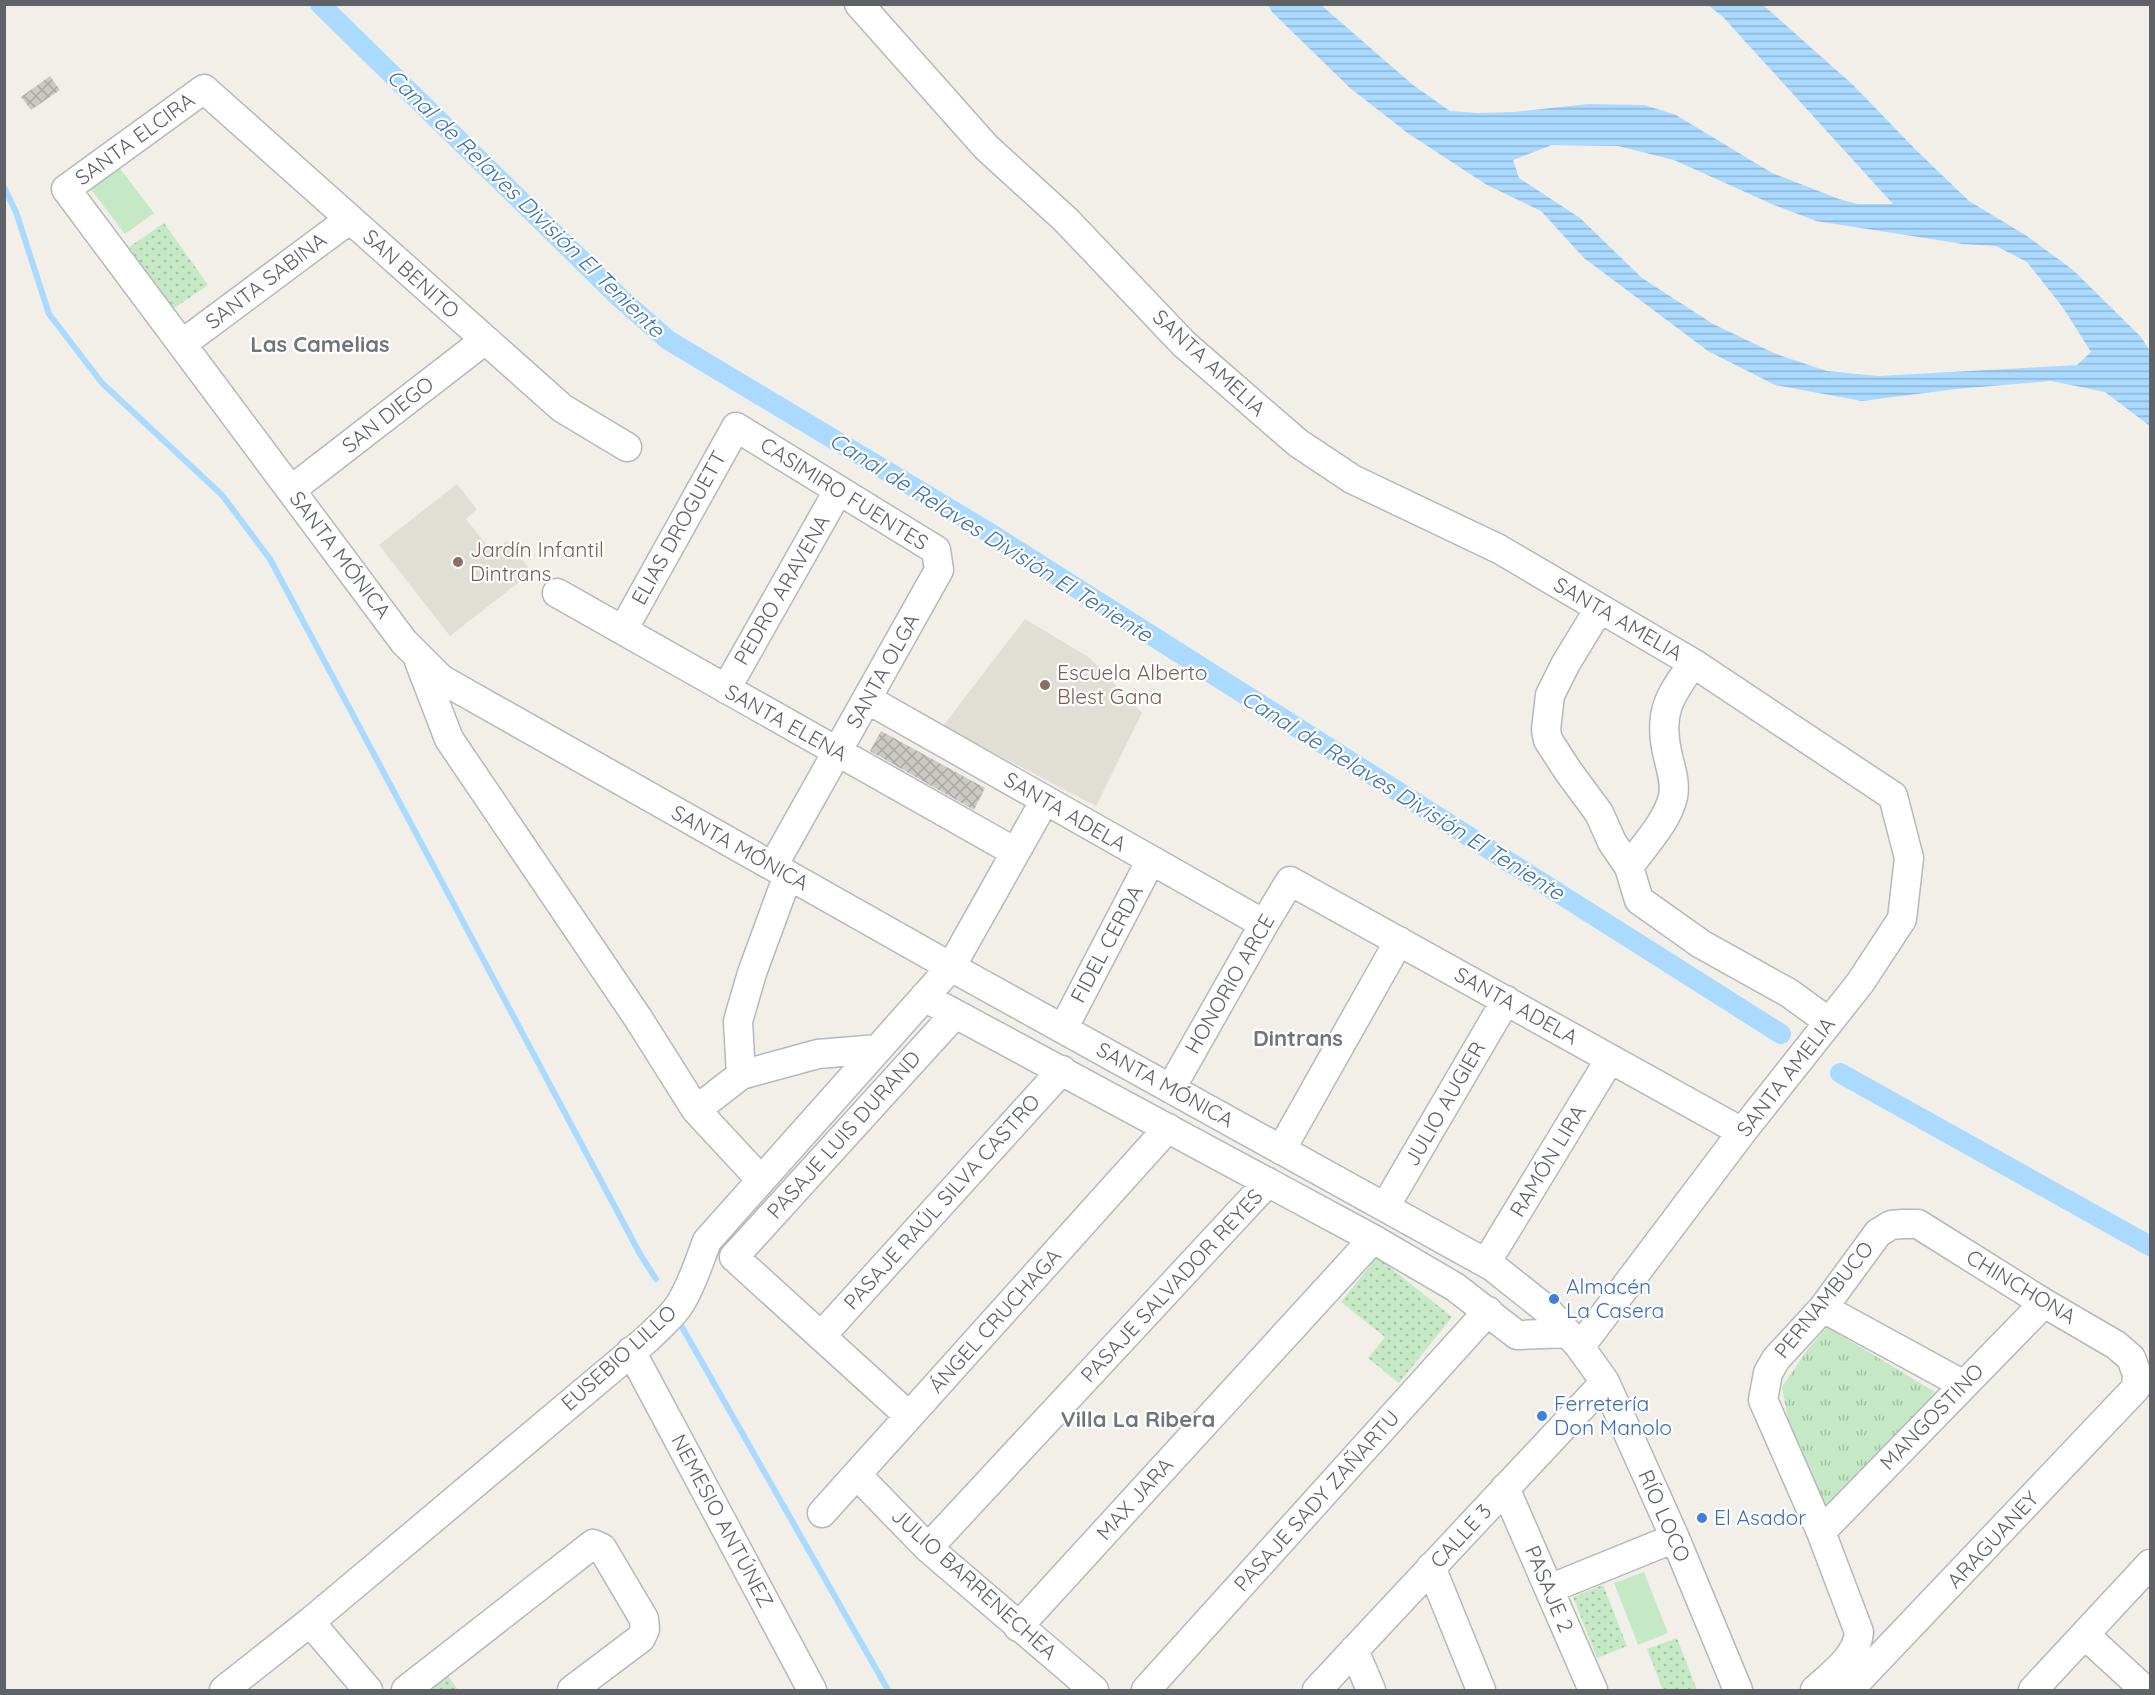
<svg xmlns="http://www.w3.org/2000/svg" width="2155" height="1695" font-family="Quicksand,sans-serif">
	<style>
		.education { fill: #e1ded6 }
		.grass { fill: url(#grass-dots) }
		.park { fill: url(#park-tufts) }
		.garden { fill: #c5e8c5 }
		.water { fill: url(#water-rules); fill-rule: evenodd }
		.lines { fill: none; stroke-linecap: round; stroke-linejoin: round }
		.stream { stroke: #aadaff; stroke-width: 6 }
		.canal { stroke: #aadaff; stroke-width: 20 }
		.building { fill: url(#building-cross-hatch) }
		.minor-casing { stroke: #b5b8bc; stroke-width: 31 }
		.minor { stroke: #fff; stroke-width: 28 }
		.education-dot { fill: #8d6e63; stroke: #fff; stroke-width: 2 }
		.shop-dot { fill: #3f7fe0; stroke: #fff; stroke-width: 2 }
		.labels { text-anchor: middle; stroke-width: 4.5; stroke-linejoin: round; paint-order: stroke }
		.street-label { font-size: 21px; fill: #5f6368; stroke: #fff }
		.education-label { font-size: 21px; fill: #785e54; stroke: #fff; text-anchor: start }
		.shop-label { font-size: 21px; fill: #366cbe; stroke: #fff; text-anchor: start }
		.water-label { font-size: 22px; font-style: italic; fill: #4174aa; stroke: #fff }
		.neighbourhood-label { font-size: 22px; font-weight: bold; fill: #70757a; stroke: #fff }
	</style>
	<defs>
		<pattern id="grass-dots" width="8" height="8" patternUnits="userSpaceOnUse" patternTransform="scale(1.5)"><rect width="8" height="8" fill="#c5e8c5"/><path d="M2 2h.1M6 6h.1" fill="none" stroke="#a3c0a4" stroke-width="1.8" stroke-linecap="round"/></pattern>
		<pattern id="park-tufts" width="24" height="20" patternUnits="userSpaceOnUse" patternTransform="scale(1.5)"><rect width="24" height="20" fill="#c5e8c5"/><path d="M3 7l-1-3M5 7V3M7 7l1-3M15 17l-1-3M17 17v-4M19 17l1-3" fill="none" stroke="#a3c0a4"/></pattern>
		<pattern id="water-rules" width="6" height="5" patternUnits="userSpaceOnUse" patternTransform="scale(1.5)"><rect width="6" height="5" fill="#aadaff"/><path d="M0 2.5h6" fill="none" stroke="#8eb4d2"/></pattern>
		<pattern id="building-cross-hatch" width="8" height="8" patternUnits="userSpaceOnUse" patternTransform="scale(1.5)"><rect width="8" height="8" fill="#cccac5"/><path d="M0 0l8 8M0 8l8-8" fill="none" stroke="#a9a8a4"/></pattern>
	</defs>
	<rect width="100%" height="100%" fill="#f1efe8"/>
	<path class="education" d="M457,484L477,509L466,519L492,552L507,541L532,572L450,636L379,545Z
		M1025,619L1090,658L1142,713L1096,806L943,726Z"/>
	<path class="grass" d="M164,223L208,285L173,309L129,247Z
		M1377,1257L1452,1317L1399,1383L1368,1358L1385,1337L1341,1302Z
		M1603,1585L1627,1646L1597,1658L1573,1597Z
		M1677,1638L1697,1690H1663L1647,1649Z
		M445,1672L458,1690H421Z"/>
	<path class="park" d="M1827,1327L1945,1398L1829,1515L1788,1419L1782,1387L1808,1349Z"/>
	<path class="garden" d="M118,166L154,213L125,234L90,188Z
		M1644,1572L1668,1633L1638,1645L1614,1583Z"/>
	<path class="water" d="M1268,5H1321L1413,85L1450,111L1477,113L1515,112L1588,104L1644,105L1676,115L1772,173L1839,199L1858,204H1893L1723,17L1708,5H1763L1853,85L1917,151L1969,201L2027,236L2073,270L2141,337L2150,351V426L2105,392L2051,381L1956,389L1862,401L1775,385L1708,351L1584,258L1541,211L1487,185L1409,134L1350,88L1272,12ZM1552,145L1618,146L1674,160L1774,205L1816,221L1963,244L1996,246L2027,262L2064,309L2091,352L2077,365L1878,376L1827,371L1776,354L1713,324L1642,278L1580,218L1519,178L1513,160Z"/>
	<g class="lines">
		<path class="stream" d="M4,187L16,212L49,314L102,383L222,495L270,559L640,1254L656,1279
			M682,1327L888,1690"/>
		<path class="canal" d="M320,4L620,298L668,340L985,530L1781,1034
			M1840,1073L2150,1246"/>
	</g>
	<path class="building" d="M50,76L60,90L31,110L21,97Z
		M881,731L985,788L974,810L870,751Z"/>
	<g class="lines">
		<g class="minor-casing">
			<path id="minor" d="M859,4L986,147L1066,220L1184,344L1298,443L1352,479L1499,549L1693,663L1893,796L1909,858L1902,919L1860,983L1742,1132L1580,1347
				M182,344L350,219
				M627,447L562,408L204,89L66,189L404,642L441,679L951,967L1493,1267L1547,1310L1580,1347L1605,1382L1675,1538L1738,1690
				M291,490L485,340
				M557,593L1015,852
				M1599,609L1566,663L1550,695L1546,730L1548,740L1568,771L1599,813L1612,842L1629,867L1639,900L1701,944L1789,993L1829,1022
				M623,630L736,427L936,550L939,570L773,866
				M419,661L449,739L638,1018L696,1110L761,1180
				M726,689L838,491
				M867,699L1264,924
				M1629,867C1644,845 1666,824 1673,797C1676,781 1670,767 1667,752C1658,710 1671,695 1693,663
				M924,997L1373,1239L1455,1287L1517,1335L1568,1333
				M1063,1029L1151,860
				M741,1075L738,1021L752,973L788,875
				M1171,1088L1264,924L1290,881L1742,1132
				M696,1110L741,1075L818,1054L878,1049
				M1281,1150L1399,941
				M1385,1207L1506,1000
				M1486,1263L1610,1059
				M1823,1308L1964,1385
				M822,1335L1062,1070
				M631,1351L812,1690
				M909,1416L734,1257L955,1014
				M857,1475L928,1548L1094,1690
				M1505,1488L1593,1690
				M822,1513L1168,1128
				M1821,1532L2044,1303
				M928,1548L1268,1182
				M1431,1567L1481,1690
				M1549,1589L1675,1538
				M310,1622L368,1690
				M1018,1627L1373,1239
				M2085,1635L2145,1690
				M1354,1650L1371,1690
				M224,1690L310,1622L647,1339C658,1328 672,1317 680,1304C692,1285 699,1262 707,1241L951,967L1045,800
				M406,1690L593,1544L602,1548L644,1619L645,1629L641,1638L572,1690
				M1146,1690L1488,1311
				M1317,1690L1605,1382
				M1815,1690C1832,1674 1857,1657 1859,1632L1821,1532L1763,1400L1768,1373L1776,1359L1823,1308L1878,1233L1891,1225L1903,1224H1918L2044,1303L2116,1345L2131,1358L2137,1374L2136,1388L1849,1690
				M2033,1690L2150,1564"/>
		</g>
		<use href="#minor" class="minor"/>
	</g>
	<g class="education-dot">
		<circle cx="458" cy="562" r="6"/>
		<circle cx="1045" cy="685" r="6"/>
	</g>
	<g class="shop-dot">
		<circle cx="1554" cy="1299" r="6"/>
		<circle cx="1542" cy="1416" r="6"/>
		<circle cx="1702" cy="1518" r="6"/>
	</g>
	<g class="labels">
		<g class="street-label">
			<text transform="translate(135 139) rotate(-36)" y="7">SANTA ELCIRA</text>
			<text transform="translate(411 274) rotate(42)" y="7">SAN BENITO</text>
			<text transform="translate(266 281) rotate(-37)" y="7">SANTA SABINA</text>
			<text transform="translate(1209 363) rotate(43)" y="7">SANTA AMELIA</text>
			<text transform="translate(388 415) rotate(-38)" y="7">SAN DIEGO</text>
			<text transform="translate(844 494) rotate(32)" y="7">CASIMIRO FUENTES</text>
			<text transform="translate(679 528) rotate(-61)" y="7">ELIAS DROGUETT</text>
			<text transform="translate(340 555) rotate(53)" y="7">SANTA MÓNICA</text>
			<text transform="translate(782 590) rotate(-60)" y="7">PEDRO ARAVENA</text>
			<text transform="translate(1618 619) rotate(30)" y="7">SANTA AMELIA</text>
			<text transform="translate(883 671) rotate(-61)" y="7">SANTA OLGA</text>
			<text transform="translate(786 723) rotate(29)" y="7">SANTA ELENA</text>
			<text transform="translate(1065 812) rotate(30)" y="7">SANTA ADELA</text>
			<text transform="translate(740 848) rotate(29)" y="7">SANTA MÓNICA</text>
			<text transform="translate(1107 944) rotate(-62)" y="7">FIDEL CERDA</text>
			<text transform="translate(1230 984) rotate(-60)" y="7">HONORIO ARCE</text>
			<text transform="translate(1516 1006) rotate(29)" y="7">SANTA ADELA</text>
			<text transform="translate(1786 1077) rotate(-52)" y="7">SANTA AMELIA</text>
			<text transform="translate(1165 1085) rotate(29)" y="7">SANTA MÓNICA</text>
			<text transform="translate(1445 1104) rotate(-60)" y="7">JULIO AUGIER</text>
			<text transform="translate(844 1135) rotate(-48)" y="7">PASAJE LUIS DURAND</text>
			<text transform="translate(1548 1161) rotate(-59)" y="7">RAMÓN LIRA</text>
			<text transform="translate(942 1202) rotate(-48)" y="7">PASAJE RAÚL SILVA CASTRO</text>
			<text transform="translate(1172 1286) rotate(-47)" y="7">PASAJE SALVADOR REYES</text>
			<text transform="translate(2021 1287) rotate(31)" y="7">CHINCHONA</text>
			<text transform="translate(1824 1300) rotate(-51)" y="7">PERNAMBUCO</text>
			<text transform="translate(995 1321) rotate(-48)" y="7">ÁNGEL CRUCHAGA</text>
			<text transform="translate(619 1358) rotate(-42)" y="7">EUSEBIO LILLO</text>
			<text transform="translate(1932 1417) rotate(-46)" y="7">MANGOSTINO</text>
			<text transform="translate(1135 1499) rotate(-48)" y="7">MAX JARA</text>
			<text transform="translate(1317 1501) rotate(-48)" y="7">PASAJE SADY ZAÑARTU</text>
			<text transform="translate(1664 1516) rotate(66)" y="7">RÍO LOCO</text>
			<text transform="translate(722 1521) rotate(62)" y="7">NEMESIO ANTÚNEZ</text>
			<text transform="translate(1461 1536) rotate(-47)" y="7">CALLE 3</text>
			<text transform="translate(1993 1540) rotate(-47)" y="7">ARAGUANEY</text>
			<text transform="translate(974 1584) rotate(42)" y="7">JULIO BARRENECHEA</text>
			<text transform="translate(1549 1589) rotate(67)" y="7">PASAJE 2</text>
		</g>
		<g class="education-label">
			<text x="470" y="557">Jardín Infantil<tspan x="470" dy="24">Dintrans</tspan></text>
			<text x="1057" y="680">Escuela Alberto<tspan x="1057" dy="24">Blest Gana</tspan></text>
		</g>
		<g class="shop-label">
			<text x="1566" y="1294">Almacén<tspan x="1566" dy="24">La Casera</tspan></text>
			<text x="1554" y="1411">Ferretería<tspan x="1554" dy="24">Don Manolo</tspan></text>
			<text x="1714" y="1525">El Asador</text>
		</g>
		<g class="water-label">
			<text transform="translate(526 203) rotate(44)" y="8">Canal de Relaves División El Teniente</text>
			<text transform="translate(991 537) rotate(32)" y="8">Canal de Relaves División El Teniente</text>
			<text transform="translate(1403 795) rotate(32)" y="8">Canal de Relaves División El Teniente</text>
		</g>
		<g class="neighbourhood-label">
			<text x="320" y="352">Las Camelias</text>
			<text x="1298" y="1046">Dintrans</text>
			<text x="1138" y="1427">Villa La Ribera</text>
		</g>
	</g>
	<rect width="2155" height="1695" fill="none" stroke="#5f6368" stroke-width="12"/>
</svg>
